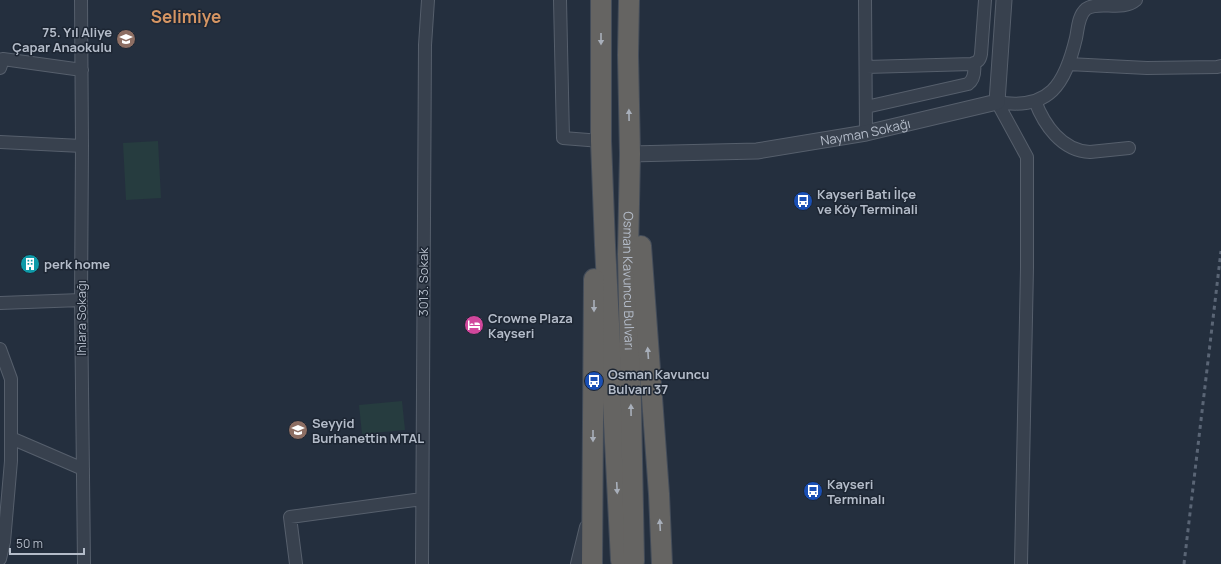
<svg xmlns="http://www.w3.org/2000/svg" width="1221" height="564" font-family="Manrope,sans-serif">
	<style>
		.grass { fill: #263c3f }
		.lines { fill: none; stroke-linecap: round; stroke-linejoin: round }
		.minor-casing { stroke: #565f6c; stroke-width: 14 }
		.tertiary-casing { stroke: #565f6c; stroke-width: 17 }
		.trunk-casing { stroke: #434c59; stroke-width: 22 }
		.minor { stroke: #38414e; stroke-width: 12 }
		.tertiary { stroke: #38414e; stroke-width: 15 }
		.trunk { stroke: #656462; stroke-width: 20 }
		.rail { stroke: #5a6575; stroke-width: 3; stroke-dasharray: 4 4; stroke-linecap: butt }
		.oneway { fill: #a8afba }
		.labels { text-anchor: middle; stroke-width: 3; stroke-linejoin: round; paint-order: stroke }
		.poi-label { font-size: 13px; font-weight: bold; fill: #b4bcc9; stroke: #1d2633; text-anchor: start }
		.street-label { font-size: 13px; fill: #b4bcc9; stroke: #1d2633 }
		.district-label { font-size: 17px; font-weight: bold; fill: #d59563; stroke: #1d2633 }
	</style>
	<rect width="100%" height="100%" fill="#242f3e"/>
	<path class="grass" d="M158,141L161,198L126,200L123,143Z
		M402,401L405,430L362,434L359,405Z"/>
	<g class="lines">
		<g class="minor-casing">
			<path id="minor" d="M81,0L82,146L81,300L84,564
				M560,0L563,138L601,141
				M865,0L866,133
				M1068,64L1147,68L1217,67L1221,66
				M866,67L972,64C978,62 980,60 981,54L985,0
				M0,68L3,59L82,70
				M1035,101C1044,125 1062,151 1090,152L1129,148
				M997,102L1027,157V268L1021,564
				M997,102C1050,111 1065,84 1076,38C1078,29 1078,16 1086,9C1099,0 1122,12 1136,0
				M866,107L968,84C975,79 975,71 974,63
				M0,142L82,146
				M0,303L81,300
				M0,349L11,379V461L4,542L0,559
				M11,438L83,469
				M296,564L290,517L422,499
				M422,564L425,45L428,0
				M577,564L586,527"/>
		</g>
		<g class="tertiary-casing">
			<g id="tertiary">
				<path id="s1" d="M630,154L757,151L866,133L997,102L1004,0"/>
			</g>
		</g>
		<g class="trunk-casing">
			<g id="trunk">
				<path d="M601,0V141L605,245L621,560"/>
				<path id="s2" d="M629,0L628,55L630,154L628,254L634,561"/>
				<path d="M641,246L659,494L662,564"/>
				<path d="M592,564L594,279"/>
			</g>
		</g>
		<use href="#minor" class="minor"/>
		<use href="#tertiary" class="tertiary"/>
		<use href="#trunk" class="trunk"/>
		<path class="rail" d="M1184,564L1221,251"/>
	</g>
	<defs><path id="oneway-solid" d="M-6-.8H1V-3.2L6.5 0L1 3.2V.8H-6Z"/></defs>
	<g class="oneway">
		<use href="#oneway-solid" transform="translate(601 39) rotate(90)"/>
		<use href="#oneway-solid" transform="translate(629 115) rotate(-91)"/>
		<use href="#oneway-solid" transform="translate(594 306) rotate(90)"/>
		<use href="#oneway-solid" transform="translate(648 353) rotate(-94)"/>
		<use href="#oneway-solid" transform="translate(631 410) rotate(-91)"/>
		<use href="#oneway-solid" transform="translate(593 436) rotate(90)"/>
		<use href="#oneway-solid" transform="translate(617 488) rotate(87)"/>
		<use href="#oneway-solid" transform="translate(660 525) rotate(-93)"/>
	</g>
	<defs>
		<g id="school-disc" transform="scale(1)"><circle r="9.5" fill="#8d6e63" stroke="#1d2633"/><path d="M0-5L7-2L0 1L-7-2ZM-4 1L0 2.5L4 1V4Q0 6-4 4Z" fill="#fff"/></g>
		<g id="bus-disc" transform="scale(1)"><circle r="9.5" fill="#1a4fb4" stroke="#1d2633"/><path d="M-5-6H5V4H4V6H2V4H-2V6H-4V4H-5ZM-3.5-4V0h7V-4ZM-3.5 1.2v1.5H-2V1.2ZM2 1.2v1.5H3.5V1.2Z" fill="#fff"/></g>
		<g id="building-disc" transform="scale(1)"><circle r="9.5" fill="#0f9aa8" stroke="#1d2633"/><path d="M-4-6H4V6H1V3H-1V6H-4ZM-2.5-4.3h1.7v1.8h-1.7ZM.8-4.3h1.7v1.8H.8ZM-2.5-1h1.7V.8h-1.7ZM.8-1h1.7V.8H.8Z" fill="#fff"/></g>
		<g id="hotel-disc" transform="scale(1)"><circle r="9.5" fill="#d1479c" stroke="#1d2633"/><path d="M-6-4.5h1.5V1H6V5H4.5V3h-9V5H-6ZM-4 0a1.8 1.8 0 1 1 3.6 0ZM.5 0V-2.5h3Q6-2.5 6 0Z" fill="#fff"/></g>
	</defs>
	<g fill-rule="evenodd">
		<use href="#school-disc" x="126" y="39"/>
		<use href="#bus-disc" x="803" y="201"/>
		<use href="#building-disc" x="30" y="264"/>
		<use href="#hotel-disc" x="474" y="325"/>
		<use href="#bus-disc" x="594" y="381"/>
		<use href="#school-disc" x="298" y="430"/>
		<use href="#bus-disc" x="813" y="491"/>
	</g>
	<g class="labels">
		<g class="poi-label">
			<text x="112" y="37" text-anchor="end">75. Yıl Aliye<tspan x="112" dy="15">Çapar Anaokulu</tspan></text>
			<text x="817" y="199">Kayseri Batı İlçe<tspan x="817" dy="15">ve Köy Terminali</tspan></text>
			<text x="44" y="269">perk home</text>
			<text x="488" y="323">Crowne Plaza<tspan x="488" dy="15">Kayseri</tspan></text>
			<text x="608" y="379">Osman Kavuncu<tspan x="608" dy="15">Bulvarı 37</tspan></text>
			<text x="312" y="428">Seyyid<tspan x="312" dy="15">Burhanettin MTAL</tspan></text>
			<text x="827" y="489">Kayseri<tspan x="827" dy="15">Terminalı</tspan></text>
		</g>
		<g class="street-label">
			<text dy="5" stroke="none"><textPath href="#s1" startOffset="237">Nayman Sokağı</textPath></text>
			<text dy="5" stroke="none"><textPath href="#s2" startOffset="281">Osman Kavuncu Bulvarı</textPath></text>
			<text transform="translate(423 282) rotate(-90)" y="5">3013. Sokak</text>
			<text transform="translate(81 318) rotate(-90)" y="5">Ihlara Sokağı</text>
		</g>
		<g class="district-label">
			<text x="186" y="23">Selimiye</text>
		</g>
	</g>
	<path d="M10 548v6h74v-6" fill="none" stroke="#b4bcc9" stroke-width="2"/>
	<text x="16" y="548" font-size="12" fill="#b4bcc9" stroke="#1d2633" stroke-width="3" paint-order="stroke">50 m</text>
</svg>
